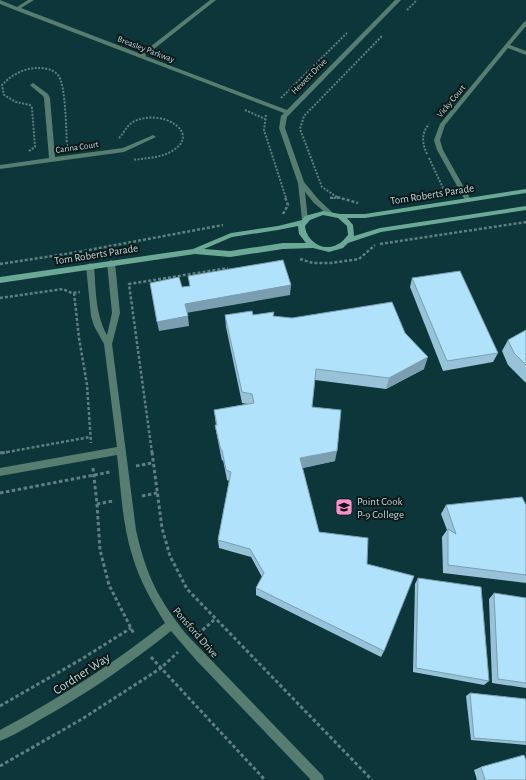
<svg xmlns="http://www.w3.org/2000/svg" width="526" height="780" font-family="'Alegreya Sans',sans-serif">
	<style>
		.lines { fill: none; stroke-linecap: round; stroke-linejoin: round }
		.path-far2 { stroke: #5f7f81; stroke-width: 2; stroke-dasharray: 2 1.5; stroke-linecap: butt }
		.path-far1 { stroke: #5f7f81; stroke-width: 2.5; stroke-dasharray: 3 2; stroke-linecap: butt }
		.path { stroke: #5f7f81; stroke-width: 3; stroke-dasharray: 3.5 2.5; stroke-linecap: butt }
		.street { fill: #577d71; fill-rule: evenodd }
		.secondary { fill: #6ba996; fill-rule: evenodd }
		.wall { fill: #97c2d8 }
		.shaded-wall { fill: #7b9eb0 }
		.building { fill: #b0e2fb; stroke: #7b9eb0 }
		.labels { text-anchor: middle; stroke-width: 4; stroke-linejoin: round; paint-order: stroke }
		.far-street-label { font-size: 9px; fill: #c2d6d8; stroke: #0a1a1b }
		.street-label { font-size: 11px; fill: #c2d6d8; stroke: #0a1a1b }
		.poi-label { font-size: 11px; fill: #c2d6d8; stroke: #0a1a1b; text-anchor: start }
		.near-street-label { font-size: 13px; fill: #c2d6d8; stroke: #0a1a1b }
	</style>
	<rect width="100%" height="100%" fill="#0c3639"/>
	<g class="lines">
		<path class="path-far2" d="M407,10L417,0
			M281,98L347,33
			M245,110L265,119
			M266,115L264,130L286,198
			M119,138C124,133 127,125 133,122C161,107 203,133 172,151C161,158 146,158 133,160
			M29,151L35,147L32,108L30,105L16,102L4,95L2,85C11,75 24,68 38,68C44,68 53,69 58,75C66,85 66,131 67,146
			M427,154C422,143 421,134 429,124
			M429,158L444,190
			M337,197L322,187L300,129L304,116L382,36
			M330,198H341"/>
		<path class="path-far1" d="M337,197L358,203
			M330,198L336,197
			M283,214L288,205L285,197
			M380,244L526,222
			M300,259L313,263H331L359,259L375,245
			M0,264L78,252L223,225
			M74,293L79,338L87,385L91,443
			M0,298L63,289L72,293L80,292
			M2,453L90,437
			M152,453L129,284L228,268"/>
		<path class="path" d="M152,452L162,528L170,556L187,589L372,780
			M0,453L7,452
			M136,466L152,463
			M93,468L97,504L113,501
			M0,493L110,472
			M142,496L157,493
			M97,504L100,550L109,585L134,634
			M198,634L214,620
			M151,657L161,668L178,652
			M0,706L80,660L131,628
			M0,766L82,719L161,668L265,780"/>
		<path class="street" d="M0,0L17,7L28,0H34L21,8L141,54L210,0H216L145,56L287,110L395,0H401L287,117L285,128L304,182L318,199L333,213L332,215H328L314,203L305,192L308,220L305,222L302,220L298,183L279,128L281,116L284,113L15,10L0,4Z
			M526,21V26L510,45L526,51V55L508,48L445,125L440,140L443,150L471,200L468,202H466L437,150L434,140L440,124L524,22Z
			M33,83L48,94L50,98L55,157L123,148L151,136L153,135L156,137L124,152L0,169V165L49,158L44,98L43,96L31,86L30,85Z
			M111,260L115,263L120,313L112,344L136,530C146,575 158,599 187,635L323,776L324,780H311L196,660L171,631C131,663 88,693 43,718C29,726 15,735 0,741V730C58,699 113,664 165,623C152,602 140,581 133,558C122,525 121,488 117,455L0,476V468L117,447L104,344L94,326L91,316L86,266L90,263L94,266C96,289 95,314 107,335L112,313L107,263Z"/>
		<path class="secondary" d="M526,189V193L365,218H347L353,225L354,236L380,228L526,206V210L381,232L348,243L343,248L329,252L313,248L283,249L230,257L195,254L0,283V277L193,249L231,233L278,226L302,220L305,216L323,211L340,214H365ZM323,215L338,218L347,226L348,235C345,238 342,243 338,244C324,253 306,241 305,226L310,220ZM298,226L299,234L306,243H283L230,251L204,249L232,237L278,230Z"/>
	</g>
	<path class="wall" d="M412,278L498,353L493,362L443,371L410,287Z
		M225,315L274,317L405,333L424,369L386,389L315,380L312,407L335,461L302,468L319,532L367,564L384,651L381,657L256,595V588L262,577L251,557L219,548L218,540L229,481L227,480L223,460L222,461L217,436L215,425H216L214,410L247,404L242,403L226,327Z
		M526,330V383L508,365L502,351L508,340Z
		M446,505H526V583L443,573L442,537L447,530L441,514Z
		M418,578L489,681L484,685L413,672L415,584Z
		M494,593L526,598V688L492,683L489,599Z
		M470,693L526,699V745L471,740L466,696Z
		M481,767L526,780H477L474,770Z"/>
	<path class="shaded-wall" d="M291,285L290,295L186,313L185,304Z
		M188,316L189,326L159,331L157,322Z
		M428,357L424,369L386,389L389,378Z
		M337,451L335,461L299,469L300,458Z"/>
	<path class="building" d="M283,260L291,285L185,304L188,316L157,322L150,283L179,277L182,287L190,286L188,276Z
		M460,271L498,353L447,361L412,278Z
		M392,302L405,333L428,357L389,378L316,369L312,407L341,410L337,451L300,458L319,532L368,538L367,564L414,576L384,651L256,588L264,573L250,549L218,540L231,472L226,470L222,450H221L215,425H217L214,410L254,403L252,394L242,392L225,315L252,311L253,315L274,312L273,316L292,318Z
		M526,330V365L514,353L508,340Z
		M522,497L526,505V575L448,565V529L456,534L446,505Z
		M418,578L481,587L489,681L416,668Z
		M494,593L526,598V683L498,679Z
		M470,693L526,699V742L474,738Z
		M524,755L526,760V780H485L481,767Z"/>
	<defs>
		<g id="school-square" transform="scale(0.9)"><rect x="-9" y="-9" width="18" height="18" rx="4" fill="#f890cc" stroke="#0a1a1b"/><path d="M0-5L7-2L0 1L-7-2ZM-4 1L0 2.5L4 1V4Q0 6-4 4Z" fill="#111"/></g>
	</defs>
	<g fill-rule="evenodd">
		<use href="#school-square" x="344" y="507"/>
	</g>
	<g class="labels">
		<g class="far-street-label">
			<text transform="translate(146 49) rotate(21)" y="3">Breasley Parkway</text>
			<text transform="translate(309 76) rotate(-45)" y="3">Hewett Drive</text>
			<text transform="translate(451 101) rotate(-50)" y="3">Vicky Court</text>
			<text transform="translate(77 147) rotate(-8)" y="3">Carina Court</text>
		</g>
		<g class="street-label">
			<text transform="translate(432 194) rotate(-9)" y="4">Tom Roberts Parade</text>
			<text transform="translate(96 254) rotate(-9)" y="4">Tom Roberts Parade</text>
			<text transform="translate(196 632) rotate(49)" y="4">Ponsford Drive</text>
		</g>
		<g class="poi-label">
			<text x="357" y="505">Point Cook<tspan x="357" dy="13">P-9 College</tspan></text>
		</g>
		<g class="near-street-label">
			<text transform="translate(81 673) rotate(-33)" y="5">Cordner Way</text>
		</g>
	</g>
</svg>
